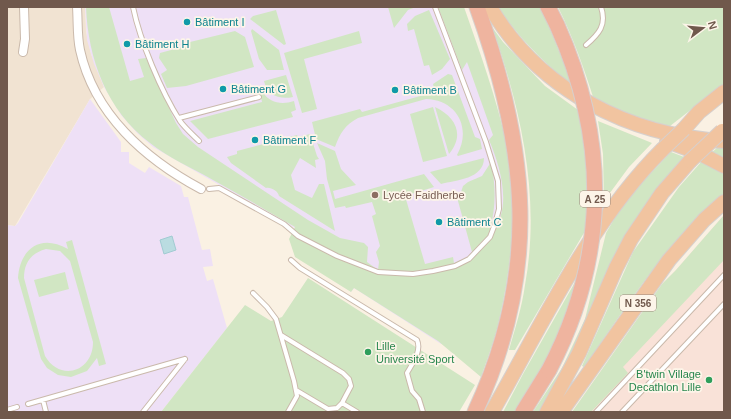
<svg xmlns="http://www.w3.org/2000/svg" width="731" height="419" font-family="Helvetica,sans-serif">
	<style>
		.residential { fill: #f1e3d2 }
		.commercial { fill: #f9e2d8 }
		.education { fill: #eee0f6 }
		.green { fill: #d1e6c3; fill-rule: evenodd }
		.water { fill: #badce1; stroke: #a1cbd2 }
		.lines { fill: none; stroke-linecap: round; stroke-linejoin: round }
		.service-casing { stroke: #cab9ab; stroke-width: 6 }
		.minor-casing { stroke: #cab9ab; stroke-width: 10 }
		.trunk-casing { stroke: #d7d0cd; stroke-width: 16 }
		.motorway-casing { stroke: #d7d0cd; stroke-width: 17 }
		.service { stroke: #fff; stroke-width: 4 }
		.minor { stroke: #fff; stroke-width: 8 }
		.trunk { stroke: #f1c4a0; stroke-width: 14 }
		.motorway { stroke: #efb49f; stroke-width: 15 }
		.trunk-bridge-casing { stroke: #d7d0cd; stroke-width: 16; stroke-linecap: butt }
		.motorway-bridge-casing { stroke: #d7d0cd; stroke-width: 17; stroke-linecap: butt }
		.trunk-bridge { stroke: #f1c4a0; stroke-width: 14 }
		.motorway-bridge { stroke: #efb49f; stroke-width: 15 }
		.culture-dot { fill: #0f9aa8; stroke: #fdf5e9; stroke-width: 1.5 }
		.education-dot { fill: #8d6e63; stroke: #fdf5e9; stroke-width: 1.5 }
		.leisure-dot { fill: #2e9e5b; stroke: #fdf5e9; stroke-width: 1.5 }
		.labels { text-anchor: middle; stroke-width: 3.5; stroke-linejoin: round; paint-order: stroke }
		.shield { fill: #fdf5e9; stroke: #9a877b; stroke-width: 1 }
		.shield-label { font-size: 10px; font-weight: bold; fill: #70584c }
		.culture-label { font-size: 11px; fill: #0d838f; stroke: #fdf5e9; text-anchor: start }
		.education-label { font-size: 11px; fill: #785e54; stroke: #fdf5e9; text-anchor: start }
		.leisure-label { font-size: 11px; fill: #27864d; stroke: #fdf5e9; text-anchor: start }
	</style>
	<rect width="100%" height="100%" fill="#faf1e3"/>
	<path class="residential" d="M7,7H85L86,32L91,54L104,87L90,99L15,226L7,225Z"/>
	<path class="commercial" d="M724,215V412H572L662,284L676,270Z"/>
	<path class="education" d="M85,7H461L499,121L508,277L500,318L441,344L354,288L351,292L312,238L153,147L137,133L121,115L104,87L94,64L87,40Z
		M90,99L121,142V152H129V163L145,173L149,167L181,186L184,197H188L202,250L210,249L213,266L203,267L207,281L213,279L227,328L161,412H7V225L15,226L18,223Z"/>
	<path class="green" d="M86,7H109L130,81L144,77L138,59L146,58L176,123L183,134L198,147L308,220L340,238L364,243L368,247L367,262L378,270L379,262L376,252L380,246L372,216L376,214L372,202L346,208L345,206L335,208L327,179L325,161L317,143L335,151L341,169L356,185L333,191L335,199L424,174L434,187L405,196L425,264L453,257L454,263L468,257L472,252L458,201L463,186L468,182L482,176L491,162C496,187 496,206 490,230L492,231C513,209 500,165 489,140L493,135L467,62L462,70L438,7H464C480,53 497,99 507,147C518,202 512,262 500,316C496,336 488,357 481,377L438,341L354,288L351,292L295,257L289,239L295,227C268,211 240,195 213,180C192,168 169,158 150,143C107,111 88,59 86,7Z
		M388,7H416L408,10L394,28Z
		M498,7H541L574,88C544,62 520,40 498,7Z
		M558,7H724V84L670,126L637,118L594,100C584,68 573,37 558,7Z
		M276,10L286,44L284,45L250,19L253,16Z
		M429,10L450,59L442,69L432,75L429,65L424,66L414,29L408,31L407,24L415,16Z
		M492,27L503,42L545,86L578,110L581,119L589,186L588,226L515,350H509C515,329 522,307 525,285C541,198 521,109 492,27Z
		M252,29L279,50L284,70H267L259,59L251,31Z
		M235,31L245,37L254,67L186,86L167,88L161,74L167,70L159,58L160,53L186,46V43Z
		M359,31L362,43L304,59L317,109L302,113L284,53Z
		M448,74L452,75L475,137L480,139L482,149L458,156L457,155C472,128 457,100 426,99L358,118C345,125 340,133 335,147L316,139L312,122L360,109L362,112L435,92L433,84Z
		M286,75L293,97C279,100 267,95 264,81Z
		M263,92C269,103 282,105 294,101L296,110L291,112L293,117L208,139L190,121L262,102L260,93Z
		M433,107L447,156L423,162L410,114Z
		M435,107C456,117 465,135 449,154Z
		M598,121L652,143L629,167L604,201L603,154Z
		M310,134L317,156L319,159L315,160L316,168L300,158L291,175L295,190L312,198L319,184H324L335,231L279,196C278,191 271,187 266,188L231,163L227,157L237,154V151L297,135L298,137Z
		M718,147H724V160L710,154Z
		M671,152L684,157L652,197L615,254L564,376L540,412H533L562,368L585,319L606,233L623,204L649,175Z
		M484,158C484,179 456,180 441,184L430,172Z
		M702,161L724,174V194C666,242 627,306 584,367L582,366L633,252L679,187Z
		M724,215V260L623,367L628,373L591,412H572L662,284L676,270Z
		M72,240L106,364L99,366L97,358L87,371L71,377L58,375L47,368L41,359L18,278C20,249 40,233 68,249L66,242ZM46,249L60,251L70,261L93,342C93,372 60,382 45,356L24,278C24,263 31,253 46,249Z
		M65,272L69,289L39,297L34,280Z
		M579,275L565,322L545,365L516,412H503L523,374Z
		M308,278L475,385L459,412H161L245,305L271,321L282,317Z"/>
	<path class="water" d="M172,236L176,250L164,254L160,240Z"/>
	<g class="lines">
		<g class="service-casing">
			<path id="service" d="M133,7C140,41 161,91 180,121C185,128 193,135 199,141
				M586,45C599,34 607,25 601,7
				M179,118L259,97
				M209,189L219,188L284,224L298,236L337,256L378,272L413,274L433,271L455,266L469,259L490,237L495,224L499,209L498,181L486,142L435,7
				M291,260L300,268L417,340C422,351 412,364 407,373L412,391L419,399L423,412
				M253,293L267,307L276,319L294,381L297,396L288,412
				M281,335L343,373L349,379L351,386L342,403L357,412
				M296,390L328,409L337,408L342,403
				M43,400L46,412
				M28,404L185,359
				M7,410L17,407
				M143,412L185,359
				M596,412L724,275
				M622,412L724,304"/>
		</g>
		<g class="minor-casing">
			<path id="minor" d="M77,7C78,21 77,36 80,50C94,114 145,159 201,189
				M23,52L25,39L24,7"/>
		</g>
		<g class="trunk-casing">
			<path id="trunk" d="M490,7C539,90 629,136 724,141
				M684,129L699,112L724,92
				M667,141L699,153L724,166
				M492,412C542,324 590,222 662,150
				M547,412L579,353L616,268L631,239L662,193L690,161
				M561,412L669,260L704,220L724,202"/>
		</g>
		<g class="motorway-casing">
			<path id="motorway" d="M548,7L557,25
				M475,412C541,271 528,149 477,7
				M523,412L549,370"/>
		</g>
		<use href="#service" class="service"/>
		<use href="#minor" class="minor"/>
		<use href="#trunk" class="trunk"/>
		<use href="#motorway" class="motorway"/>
		<g class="trunk-bridge-casing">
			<path id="trunk-bridge" d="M662,150L684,129
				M690,161L722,131"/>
		</g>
		<g class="motorway-bridge-casing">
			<path id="motorway-bridge" d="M549,370C608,258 609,141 557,25"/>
		</g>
		<use href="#trunk-bridge" class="trunk-bridge"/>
		<use href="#motorway-bridge" class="motorway-bridge"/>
	</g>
	<g class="culture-dot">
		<circle cx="187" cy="22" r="4"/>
		<circle cx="127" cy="44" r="4"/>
		<circle cx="223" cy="89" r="4"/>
		<circle cx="395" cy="90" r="4"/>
		<circle cx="255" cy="140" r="4"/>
		<circle cx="439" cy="222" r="4"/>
	</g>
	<circle class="education-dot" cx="375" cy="195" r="4"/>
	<g class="leisure-dot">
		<circle cx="368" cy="352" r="4"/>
		<circle cx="709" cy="380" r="4"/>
	</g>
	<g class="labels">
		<g class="shield">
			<rect x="580" y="191" width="30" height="16" rx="3"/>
			<rect x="620" y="295" width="36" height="16" rx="3"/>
		</g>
		<g class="shield-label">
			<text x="595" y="203">A 25</text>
			<text x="638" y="307">N 356</text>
		</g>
		<g class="culture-label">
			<text x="195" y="26">Bâtiment I</text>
			<text x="135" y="48">Bâtiment H</text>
			<text x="231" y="93">Bâtiment G</text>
			<text x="403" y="94">Bâtiment B</text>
			<text x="263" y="144">Bâtiment F</text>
			<text x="447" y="226">Bâtiment C</text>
		</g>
		<g class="education-label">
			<text x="383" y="199">Lycée Faidherbe</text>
		</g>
		<g class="leisure-label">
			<text x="376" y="350">Lille<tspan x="376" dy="13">Université Sport</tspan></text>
			<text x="701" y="378" text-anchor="end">B'twin Village<tspan x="701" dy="13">Decathlon Lille</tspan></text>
		</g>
	</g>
	<rect width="731" height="419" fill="none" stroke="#70584c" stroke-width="16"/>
	<g transform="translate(703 28) rotate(74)" stroke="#fdf5e9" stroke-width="3" paint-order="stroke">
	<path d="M0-3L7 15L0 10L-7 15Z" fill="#70584c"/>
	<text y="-6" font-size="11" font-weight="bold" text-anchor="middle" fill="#70584c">N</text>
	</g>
</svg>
